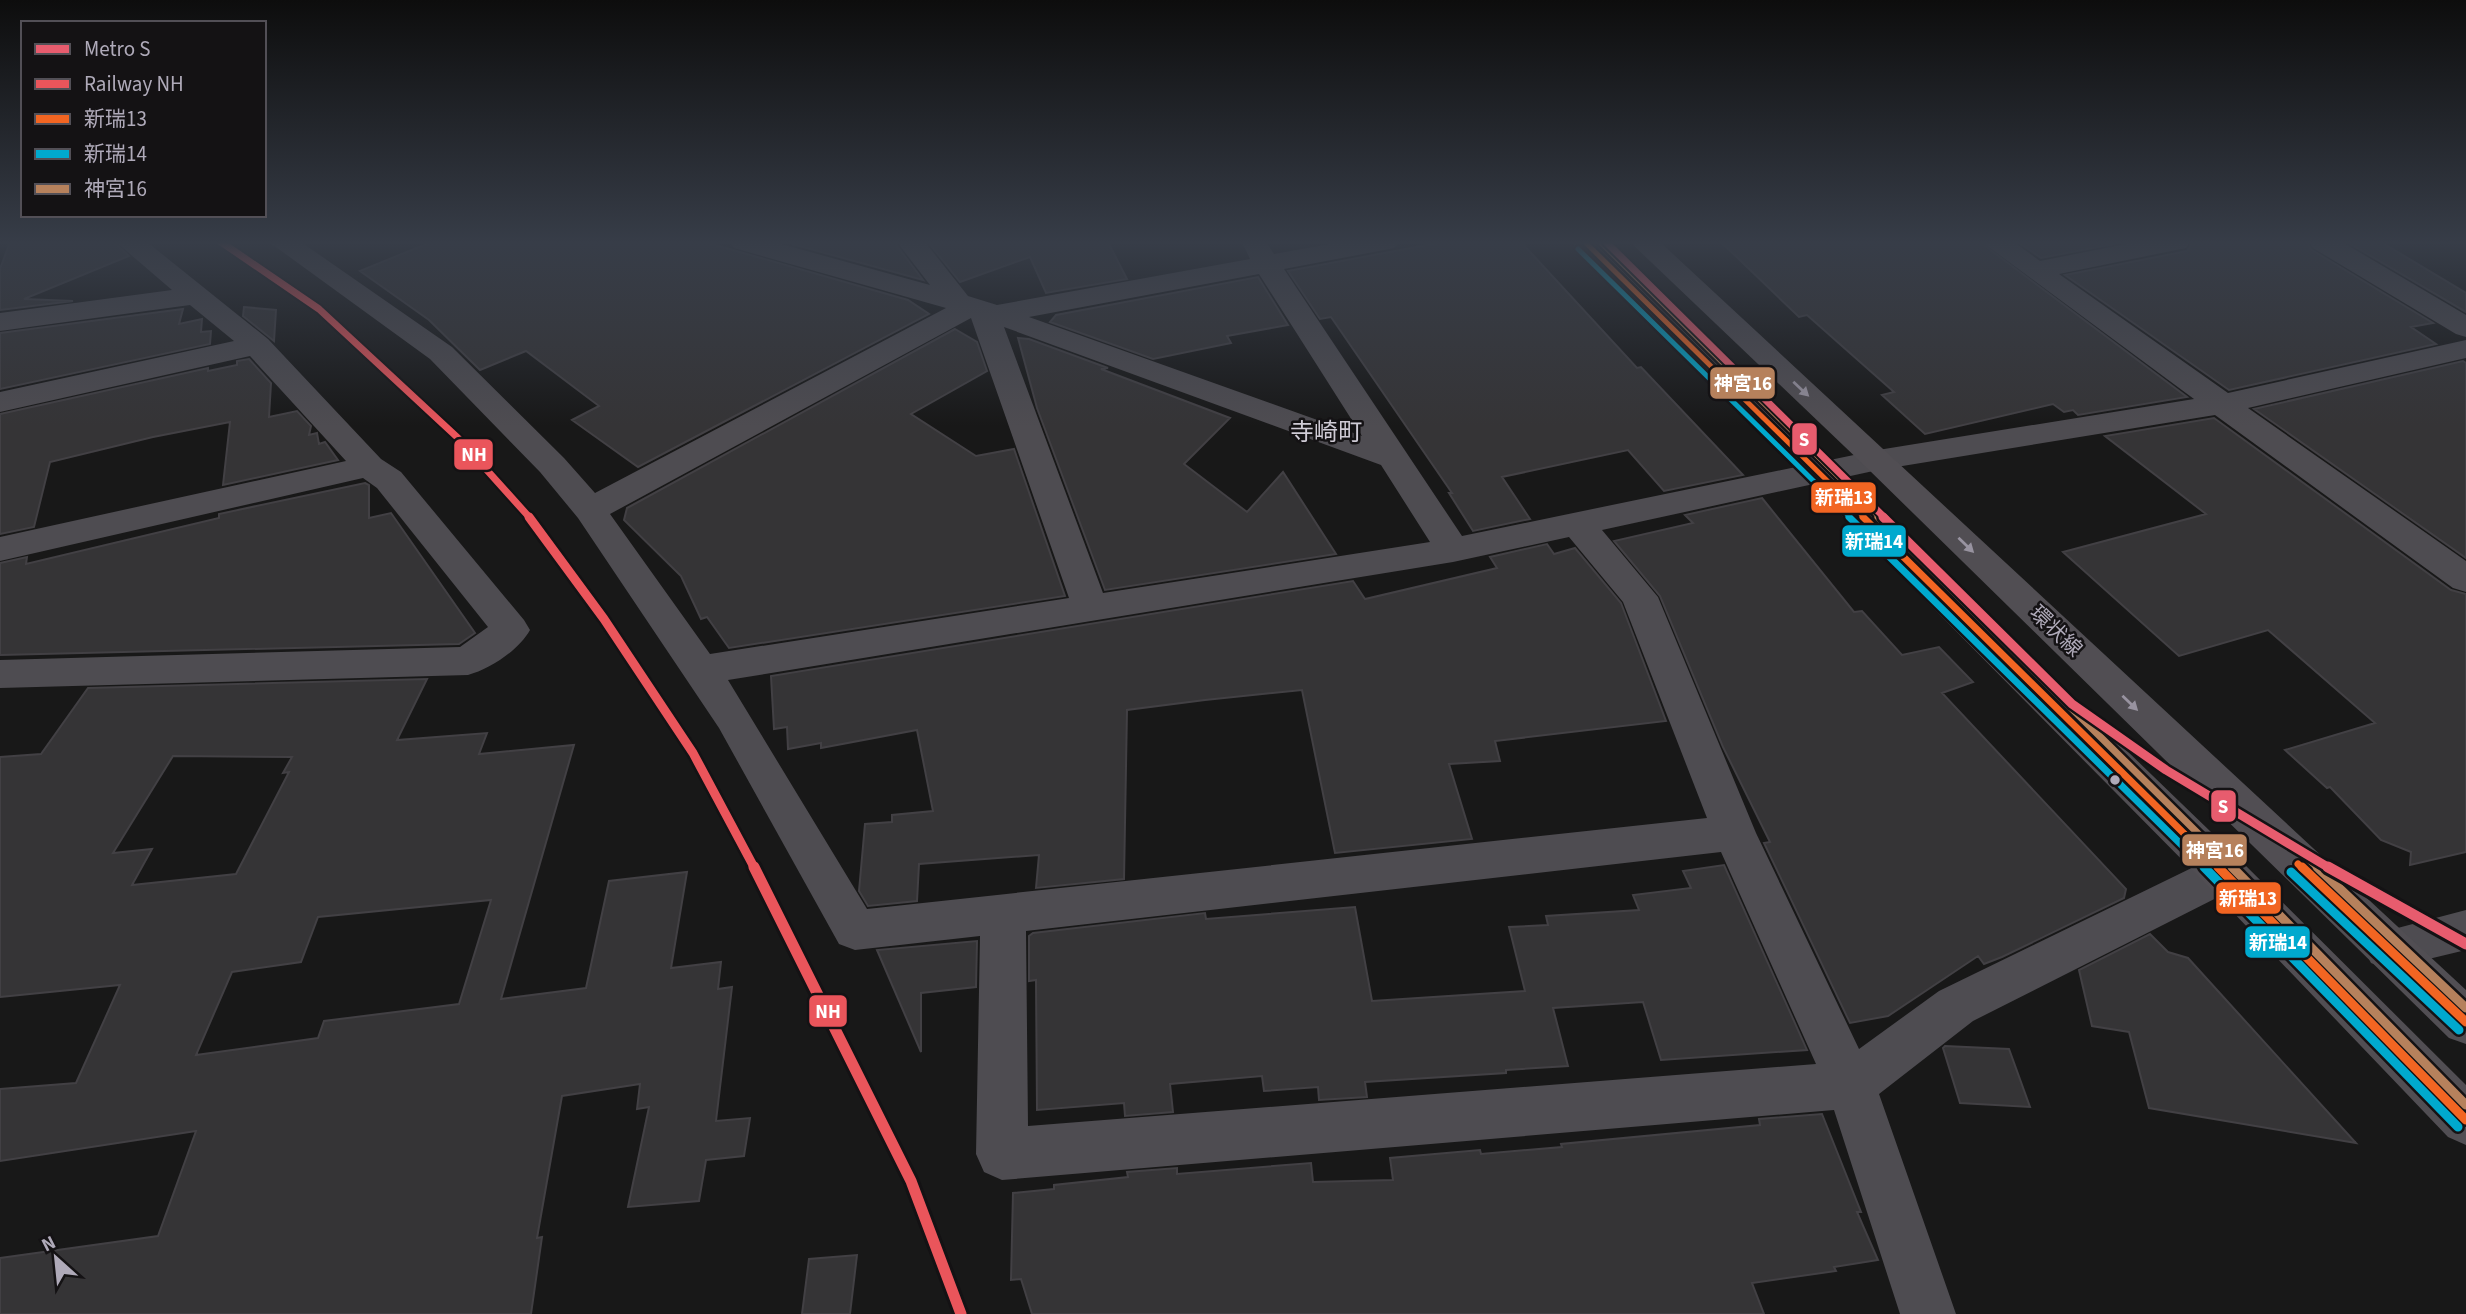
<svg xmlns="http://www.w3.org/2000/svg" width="2466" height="1314" font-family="'Source Sans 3','Noto Sans JP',sans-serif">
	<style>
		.building { fill: #353436; stroke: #424044; stroke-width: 2; fill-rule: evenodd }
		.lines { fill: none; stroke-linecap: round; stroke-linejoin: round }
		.minor { fill: #4e4c51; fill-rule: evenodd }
		.primary { fill: #514e53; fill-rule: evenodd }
		.bus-1-far2-casing { stroke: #141214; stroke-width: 10 }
		.bus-1-far1-casing { stroke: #141214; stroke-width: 12 }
		.bus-1-casing { stroke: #141214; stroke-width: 14 }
		.bus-2-far2-casing { stroke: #141214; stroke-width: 10 }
		.bus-2-far1-casing { stroke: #141214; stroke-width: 12 }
		.bus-2-casing { stroke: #141214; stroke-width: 14 }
		.bus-3-far2-casing { stroke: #141214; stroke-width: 10 }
		.bus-3-far1-casing { stroke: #141214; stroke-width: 12 }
		.bus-3-casing { stroke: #141214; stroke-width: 14 }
		.bus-1-far2 { stroke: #f26522; stroke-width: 5 }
		.bus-1-far1 { stroke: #f26522; stroke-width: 7 }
		.bus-1 { stroke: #f26522; stroke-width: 9 }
		.bus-2-far2 { stroke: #00a9ce; stroke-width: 5 }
		.bus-2-far1 { stroke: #00a9ce; stroke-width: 7 }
		.bus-2 { stroke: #00a9ce; stroke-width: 9 }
		.bus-3-far2 { stroke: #b6815c; stroke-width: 5 }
		.bus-3-far1 { stroke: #b6815c; stroke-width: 7 }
		.bus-3 { stroke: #b6815c; stroke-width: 9 }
		.rail-1-far2-casing { stroke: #141214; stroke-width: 11 }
		.rail-1-far1-casing { stroke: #141214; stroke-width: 14 }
		.rail-1-casing { stroke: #141214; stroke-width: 17 }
		.rail-1-far2 { stroke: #ea555b; stroke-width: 7 }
		.rail-1-far1 { stroke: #ea555b; stroke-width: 9 }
		.rail-1 { stroke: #ea555b; stroke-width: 11 }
		.metro-1-far2-casing { stroke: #141214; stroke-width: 11 }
		.metro-1-far1-casing { stroke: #141214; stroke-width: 14 }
		.metro-1-casing { stroke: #141214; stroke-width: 17 }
		.metro-1-far2 { stroke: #e75c6e; stroke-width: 7 }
		.metro-1-far1 { stroke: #e75c6e; stroke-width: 9 }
		.metro-1 { stroke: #e75c6e; stroke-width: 11 }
		.oneway { fill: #9893a0 }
		.bus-dot { fill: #afaab9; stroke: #141214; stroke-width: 2.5 }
		.labels { text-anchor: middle; stroke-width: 5; stroke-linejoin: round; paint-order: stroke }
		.street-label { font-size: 21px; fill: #afaab9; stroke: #141214 }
		.quarter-label { font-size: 24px; fill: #cfcbd5; stroke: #141214 }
		.line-badge { stroke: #141214; stroke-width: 2.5 }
		.badge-label { font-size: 19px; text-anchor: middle; font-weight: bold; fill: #fff }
	</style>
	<rect width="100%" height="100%" fill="#181818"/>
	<path class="building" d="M10,242H114L129,256L24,299L73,301L0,310V269Z
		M431,242H705L908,300L929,314L638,467L572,420L599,406L526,351L480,370L429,320L360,271Z
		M796,242H894L923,280L792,244Z
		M928,242H1108L1127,279L1046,293L1030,257L960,282Z
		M1443,242H1521L1637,368L1641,367L1743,475L1664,491L1628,450L1502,477L1530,519L1473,531L1449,493H1452L1331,317L1320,319L1288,271Z
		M1721,242H1980L2187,397L2078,415L2073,410L2064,412L2053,404L1925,434L1882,395L1894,392L1807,315L1799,317Z
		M2018,242H2124L2041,258Z
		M2193,242H2306L2312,250L2433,323L2411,327L2436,344L2229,390L2065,275L2187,251Z
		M2347,242H2381L2466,293V312Z
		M1258,277L1288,325L1227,336L1231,343L1153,359L1050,322L1056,315Z
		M244,307L276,310L274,341L243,316Z
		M183,309L179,324L202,319L201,332L211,331L210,344L0,389V333Z
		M955,329L977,342L987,371L911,414L976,456L1014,449L1065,596L729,648L707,617L701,619L681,576L624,520L627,508Z
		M1018,338L1029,339L1108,368L1101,369L1230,418L1184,464L1247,512L1283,472L1336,554L1105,590L1037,408Z
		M249,359L271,383L269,417L297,411L311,426L309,435L317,433L319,444L325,442L338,460L223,485L230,422L153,437L50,462L34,527L0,534V414L208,368V371L237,365V361Z
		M2463,361L2466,363V558L2254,409Z
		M2214,418L2451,590L2466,594V852L2410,865L2411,852L2381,840L2330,787L2327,788L2285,750L2375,723L2268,630L2179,656L2063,552L2206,514L2105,436Z
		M365,483L369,485V518L391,513L475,633L459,644L0,655V563L27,557L26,564L219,518V514Z
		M1762,498L1854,612L1862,611L1902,655L1939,647L1973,682L1942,693L2126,889L2124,898L2002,957L1984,964L1978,956L1888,1016L1850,1023L1764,843L1770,842L1723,747L1660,596L1614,541L1693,523L1685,515Z
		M1547,544L1554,554L1575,548L1621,603L1666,721L1495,741L1500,761L1449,764L1472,839L1335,853L1302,690L1205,700L1127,710L1124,879L1036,888L1039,855L919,864L917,901L868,906L859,891L865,824L892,822V815L933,811L917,730L821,748V743L788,749L787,727L774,729L771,676L1353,581L1365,599L1497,568L1490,557Z
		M427,679L397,740L487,733L479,754L574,745L501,999L586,988L609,881L687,872L671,968L721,962L718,989L732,987L716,1121L750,1118L744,1156L706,1160L699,1201L628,1207L649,1107L637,1109L640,1084L562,1096L537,1238L542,1237L531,1314H0V1258L158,1236L196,1131L0,1161V1089L76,1083L120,985L0,997V757L41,754L88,688ZM173,756L292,757L283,773L289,772L236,874L132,885L152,849L113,853ZM491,900L459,1004L324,1021L318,1038L196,1055L232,972L301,962L318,917Z
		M1724,865L1807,1050L1661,1060L1643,1002L1553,1008L1568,1066L1506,1070V1073L1365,1082L1367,1097L1319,1100L1318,1087L1264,1091L1262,1076L1170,1084L1173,1112L1125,1116L1124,1103L1037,1110L1036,980L1029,981V936L1033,933L1205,913L1206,919L1355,907L1372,1001L1525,991L1509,927L1548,925L1546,916L1639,910L1633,895L1691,888L1683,871Z
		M2150,934L2168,952L2188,958L2356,1143L2149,1108L2129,1032L2092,1026L2079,970Z
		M977,941L976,987L921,993V1052L877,950Z
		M1945,1046L2009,1049L2030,1107L1960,1103L1943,1048Z
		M1822,1114L1861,1212H1857L1878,1260L1834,1267L1836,1271L1752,1283L1764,1314H1032L1021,1279L1011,1280L1013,1193L1054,1189V1185L1128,1177L1127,1172L1177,1168V1174L1311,1163L1313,1182L1393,1180L1390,1158L1480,1150L1481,1154L1562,1147L1561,1144L1760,1125L1759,1119Z
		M857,1255L850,1314H802L809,1259Z"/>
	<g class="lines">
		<path class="minor" d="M116,242H147L268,339L381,459L401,472L524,620L530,630C519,650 490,669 468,675L0,688V660L460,647L488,627L377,488L363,478L0,561V537L346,461L250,356L0,412V392L234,341L190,305L0,331V313L172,290Z
			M269,242H301L452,347L564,458L595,493L946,308L734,248L730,242H774L930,285L897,242H925L968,296L997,305L1250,259L1242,242H1266L1274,254L1341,242H1398L1394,248L1384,250L1284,269L1462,536L1878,450L2194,399L1982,242H2014L2040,261L2136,242H2190L2186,248L2176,250L2059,274L2228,393L2466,340V358L2248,408L2466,561V592L2453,588L2215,415L1878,470L1602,530L1658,597L1756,833L1859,1049L1939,991L2208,860L2224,854L2240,860L2246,873L2240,886L1973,1021L1879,1094L1956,1314H1900L1834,1110L1002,1180L984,1172L976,1154L980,936L855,950L839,944L719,728L578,518L540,472L430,359ZM1259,274L1362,436L1029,317ZM971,318L1069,598L710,654L610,514ZM1004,327L1381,465L1430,542L1103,593ZM1569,537L1623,602L1707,818L867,909L728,680L1453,562ZM1721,852L1816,1064L1028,1126L1026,931Z
			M2309,242H2342L2466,315V337L2456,334L2313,248Z
			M2466,910V950L2387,969L2371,963L2364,949L2371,935Z"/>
		<path class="primary" d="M1571,242H1600L2240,860L2466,1085V1145L2448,1137L2208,886Z
			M1630,242H1660L2466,990V1044L2449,1038L1866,467Z"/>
		<g class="bus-1-far2-casing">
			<path id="bus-1-far2" d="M1585,242L1865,518"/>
		</g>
		<g class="bus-1-far1-casing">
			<path id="bus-1-far1" d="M1863,517L2220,869
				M2298,864L2303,869"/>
		</g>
		<g class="bus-1-casing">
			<path id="bus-1" d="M2218,867L2466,1120
				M2302,867L2466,1022"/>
		</g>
		<g class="bus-2-far2-casing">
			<path id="bus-2-far2" d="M1578,249L1851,518"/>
		</g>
		<g class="bus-2-far1-casing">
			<path id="bus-2-far1" d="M1849,517L2206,869"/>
		</g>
		<g class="bus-2-casing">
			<path id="bus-2" d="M2204,867L2458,1127
				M2291,872L2459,1030"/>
		</g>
		<g class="bus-3-far2-casing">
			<path id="bus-3-far2" d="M1600,242L1880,518"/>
		</g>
		<g class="bus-3-far1-casing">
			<path id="bus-3-far1" d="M1878,517L2234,869
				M2305,856L2319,869"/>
		</g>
		<g class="bus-3-casing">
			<path id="bus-3" d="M2232,867L2466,1105
				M2317,867L2466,1008"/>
		</g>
		<use href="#bus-1-far2" class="bus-1-far2"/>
		<use href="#bus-1-far1" class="bus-1-far1"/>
		<use href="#bus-1" class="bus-1"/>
		<use href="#bus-2-far2" class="bus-2-far2"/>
		<use href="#bus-2-far1" class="bus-2-far1"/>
		<use href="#bus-2" class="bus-2"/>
		<use href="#bus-3-far2" class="bus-3-far2"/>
		<use href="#bus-3-far1" class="bus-3-far1"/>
		<use href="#bus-3" class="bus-3"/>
		<g class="rail-1-far2-casing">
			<path id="rail-1-far2" d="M221,242L319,309L458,438L530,518"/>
		</g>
		<g class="rail-1-far1-casing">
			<path id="rail-1-far1" d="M529,517L604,619L693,753L755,869"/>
		</g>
		<g class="rail-1-casing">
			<path id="rail-1" d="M754,867L911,1181L961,1314"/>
		</g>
		<use href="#rail-1-far2" class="rail-1-far2"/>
		<use href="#rail-1-far1" class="rail-1-far1"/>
		<use href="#rail-1" class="rail-1"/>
		<g class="metro-1-far2-casing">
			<path id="metro-1-far2" d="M1606,242L1885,518"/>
		</g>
		<g class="metro-1-far1-casing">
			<path id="metro-1-far1" d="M1883,517L2072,704L2166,770L2331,869"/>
		</g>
		<g class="metro-1-casing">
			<path id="metro-1" d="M2328,867L2466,944"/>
		</g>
		<use href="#metro-1-far2" class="metro-1-far2"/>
		<use href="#metro-1-far1" class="metro-1-far1"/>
		<use href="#metro-1" class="metro-1"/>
	</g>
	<defs><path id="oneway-solid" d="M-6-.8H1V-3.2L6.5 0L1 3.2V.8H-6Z" transform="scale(1.75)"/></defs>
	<g class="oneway">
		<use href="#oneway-solid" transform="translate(1801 389) rotate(43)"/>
		<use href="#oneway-solid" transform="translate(1966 545) rotate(44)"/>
		<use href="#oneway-solid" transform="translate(2130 703) rotate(44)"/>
	</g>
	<linearGradient id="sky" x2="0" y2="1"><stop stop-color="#0d0d0d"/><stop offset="0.57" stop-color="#373d48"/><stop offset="1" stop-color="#373d48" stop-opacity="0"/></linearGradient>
	<rect width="2466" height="426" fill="url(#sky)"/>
	<circle class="bus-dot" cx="2115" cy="780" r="6"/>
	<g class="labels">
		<g class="street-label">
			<text transform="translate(2056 631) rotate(44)" y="7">環状線</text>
		</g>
		<g class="quarter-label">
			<text x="1326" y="440">寺崎町</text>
		</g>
	</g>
	<g class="line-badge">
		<rect x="1709" y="366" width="67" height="34" rx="7" fill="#b6815c"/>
		<rect x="1791" y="422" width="27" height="34" rx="7" fill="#e75c6e"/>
		<rect x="453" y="438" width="41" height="33" rx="7" fill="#ea555b"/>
		<rect x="1810" y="481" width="67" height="33" rx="7" fill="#f26522"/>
		<rect x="1841" y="524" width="66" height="34" rx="7" fill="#00a9ce"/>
		<rect x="2210" y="789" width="27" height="34" rx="7" fill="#e75c6e"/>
		<rect x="2181" y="833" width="67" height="34" rx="7" fill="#b6815c"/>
		<rect x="2215" y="881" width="67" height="34" rx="7" fill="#f26522"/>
		<rect x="2244" y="925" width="67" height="34" rx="7" fill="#00a9ce"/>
		<rect x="808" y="994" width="40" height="34" rx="7" fill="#ea555b"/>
	</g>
	<g class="badge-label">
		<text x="1743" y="390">神宮16</text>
		<text x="1804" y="446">S</text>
		<text x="474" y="461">NH</text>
		<text x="1844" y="504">新瑞13</text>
		<text x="1874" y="548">新瑞14</text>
		<text x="2223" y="813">S</text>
		<text x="2215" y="857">神宮16</text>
		<text x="2248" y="905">新瑞13</text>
		<text x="2278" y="949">新瑞14</text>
		<text x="828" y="1018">NH</text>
	</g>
	<rect x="21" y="21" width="245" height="196" fill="#141214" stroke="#524f56" stroke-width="2"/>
	<rect x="35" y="44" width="35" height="10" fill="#e75c6e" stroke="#524f56" stroke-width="2"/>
	<text x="84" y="56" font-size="21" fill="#afaab9">Metro S</text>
	<rect x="35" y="79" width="35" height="10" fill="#ea555b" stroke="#524f56" stroke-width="2"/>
	<text x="84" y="91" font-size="21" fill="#afaab9">Railway NH</text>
	<rect x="35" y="114" width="35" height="10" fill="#f26522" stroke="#524f56" stroke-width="2"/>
	<text x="84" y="126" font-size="21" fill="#afaab9">新瑞13</text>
	<rect x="35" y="149" width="35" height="10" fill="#00a9ce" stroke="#524f56" stroke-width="2"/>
	<text x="84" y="161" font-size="21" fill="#afaab9">新瑞14</text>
	<rect x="35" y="184" width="35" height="10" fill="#b6815c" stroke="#524f56" stroke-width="2"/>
	<text x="84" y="196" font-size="21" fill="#afaab9">神宮16</text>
	<g transform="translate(56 1258) rotate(333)" stroke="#141214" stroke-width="5" paint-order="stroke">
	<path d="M0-5L12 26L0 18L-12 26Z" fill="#afaab9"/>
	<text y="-10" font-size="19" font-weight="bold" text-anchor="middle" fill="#afaab9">N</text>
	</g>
</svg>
